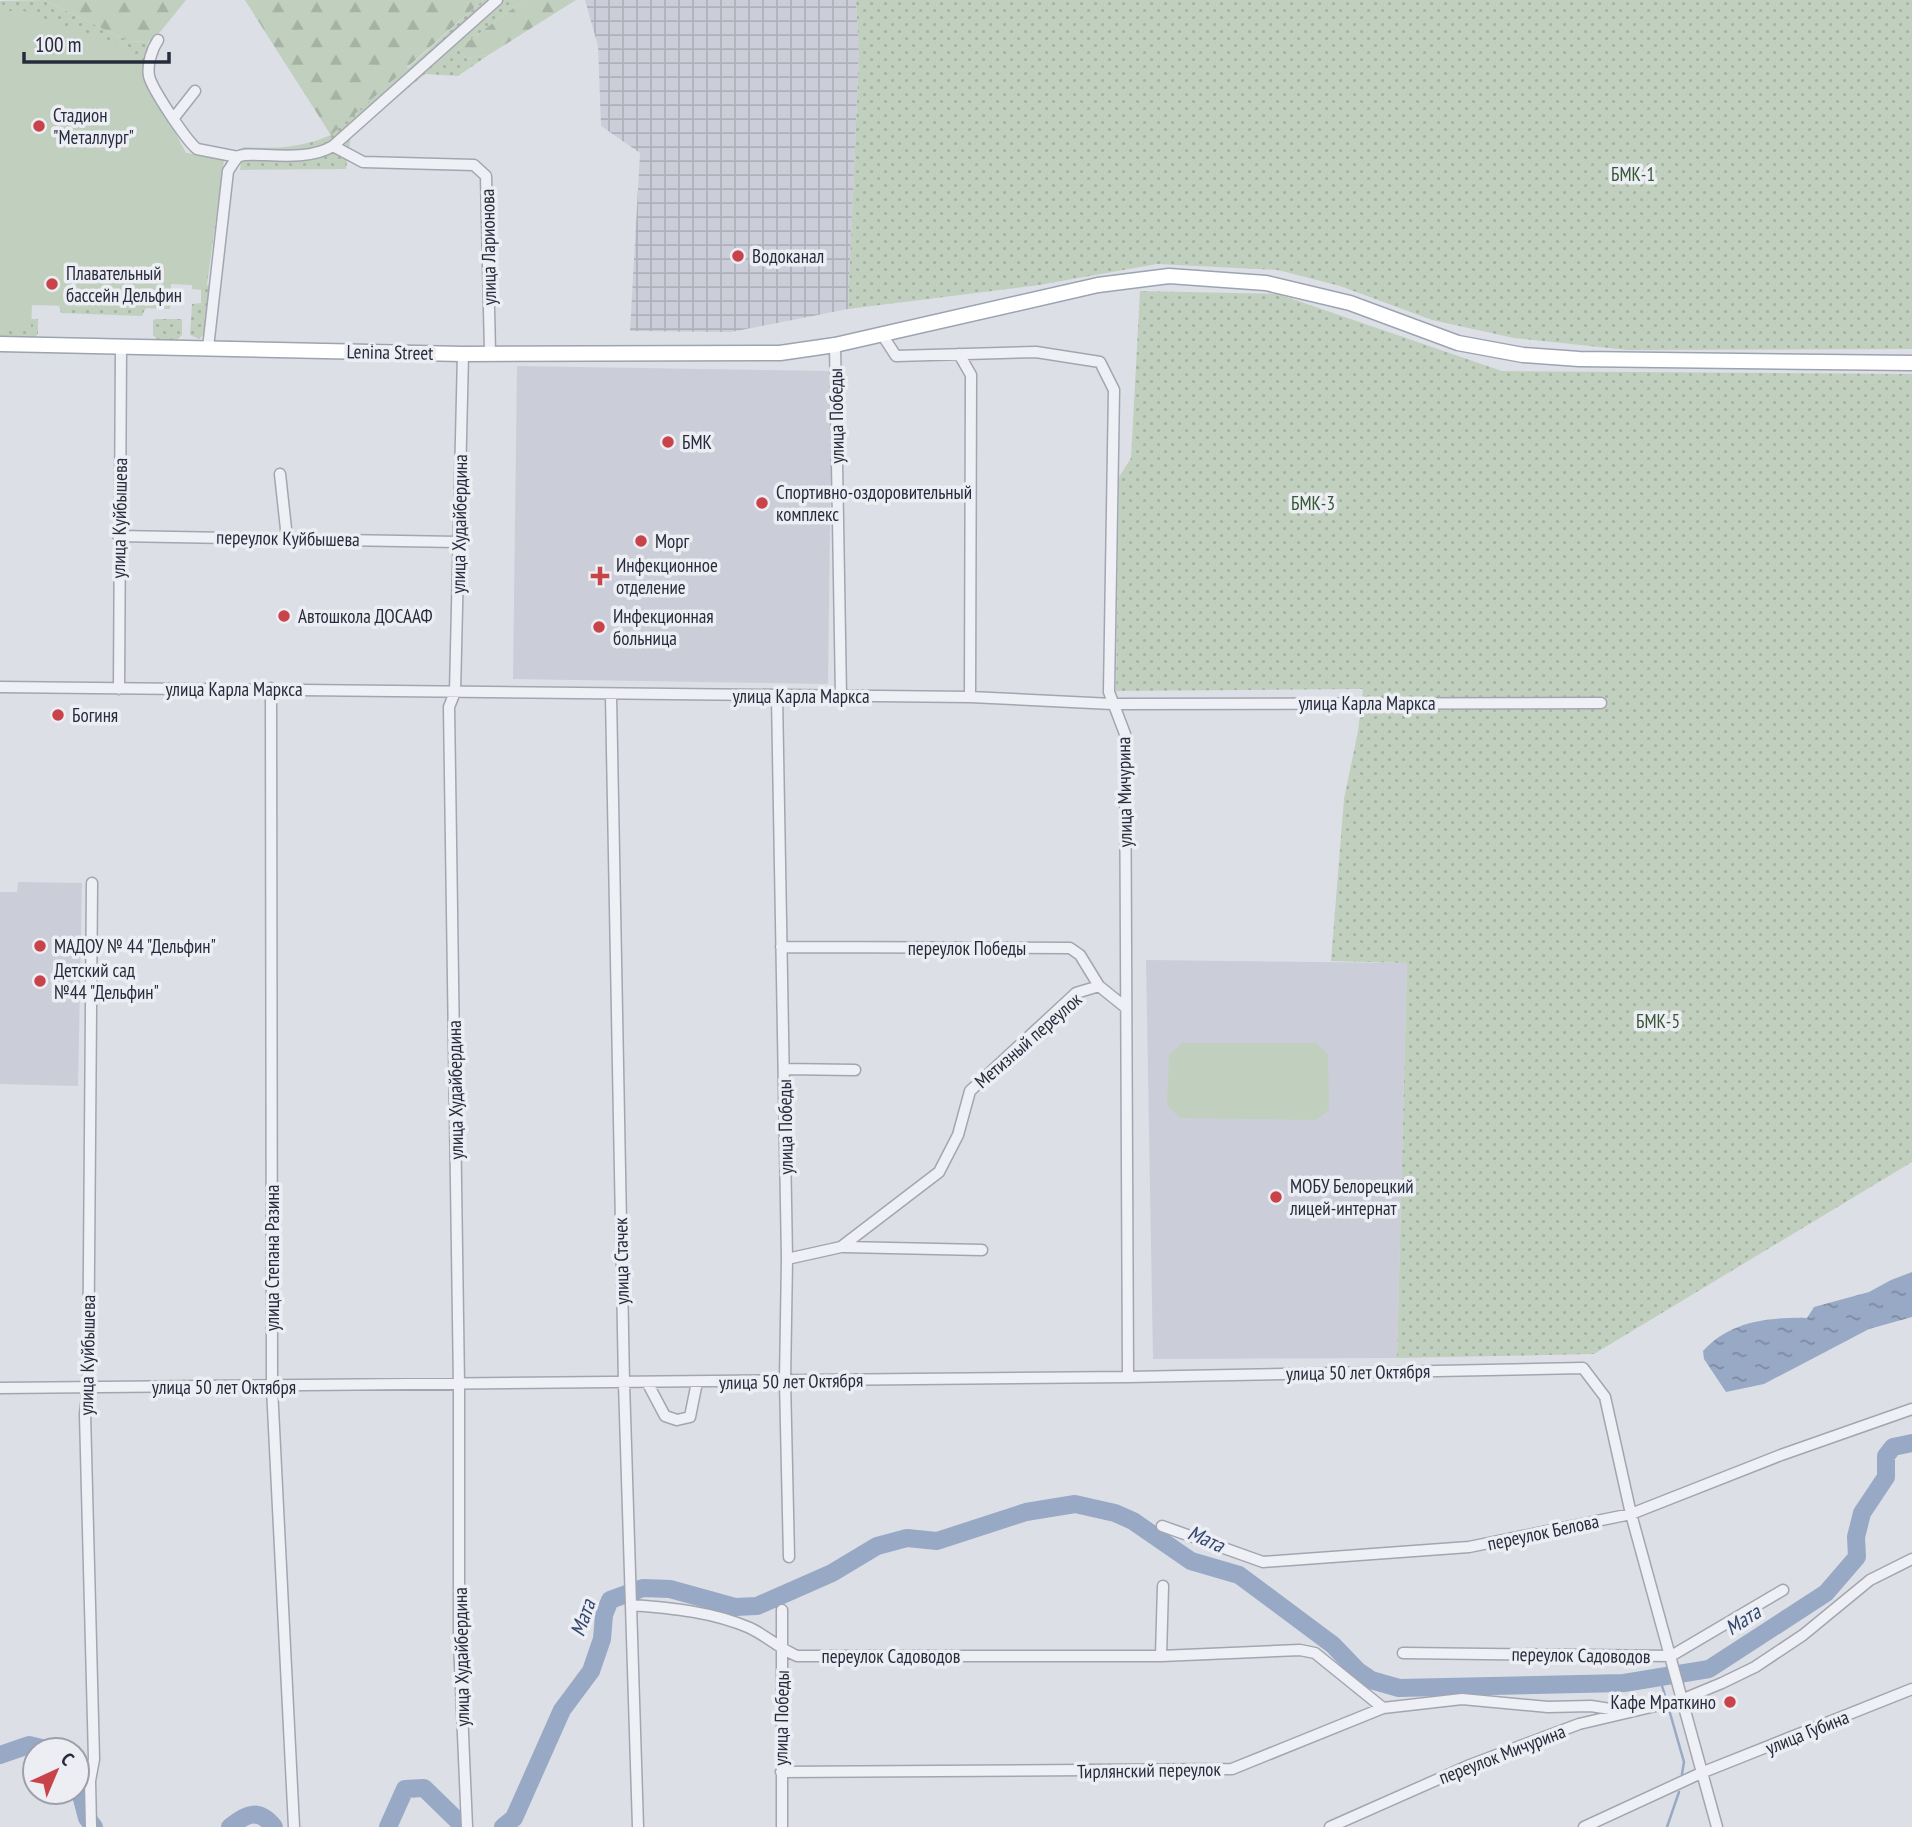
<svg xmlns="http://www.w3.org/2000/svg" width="1912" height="1827" font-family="'PT Sans Narrow',sans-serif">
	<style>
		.built { fill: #cbced8 }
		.industrial { fill: url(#industrial-grid) }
		.green { fill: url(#green-dots) }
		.forest { fill: url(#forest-firs) }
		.pitch { fill: #c1d0be }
		.water { fill: url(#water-ripples) }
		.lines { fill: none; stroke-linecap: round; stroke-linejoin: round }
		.stream { stroke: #98a9c5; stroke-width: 2.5 }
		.river { stroke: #98a9c5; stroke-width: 18 }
		.minor-casing { stroke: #a3a6b0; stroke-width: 13 }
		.major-casing { stroke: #9ca3b1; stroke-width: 17 }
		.minor { stroke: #eff0f5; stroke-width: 10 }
		.major { stroke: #fff; stroke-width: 14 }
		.poi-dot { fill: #c9444a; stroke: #eceef4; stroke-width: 2.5 }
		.labels { text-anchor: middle; stroke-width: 7; stroke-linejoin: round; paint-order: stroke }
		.poi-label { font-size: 19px; fill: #272c3c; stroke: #eceef4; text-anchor: start }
		.park-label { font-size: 19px; fill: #375735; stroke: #eceef4 }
		.street-label { font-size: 19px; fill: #272c3c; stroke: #eceef4 }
		.water-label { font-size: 21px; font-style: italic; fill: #33476e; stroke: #eceef4 }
	</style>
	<defs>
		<pattern id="industrial-grid" width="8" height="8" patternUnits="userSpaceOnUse" patternTransform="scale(1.75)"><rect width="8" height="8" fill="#cbced8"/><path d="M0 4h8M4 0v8" fill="none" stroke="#aeb1ba"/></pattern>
		<pattern id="green-dots" width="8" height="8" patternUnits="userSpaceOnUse" patternTransform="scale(1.75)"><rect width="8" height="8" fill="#c1d0be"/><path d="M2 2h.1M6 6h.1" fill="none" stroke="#a6b3a4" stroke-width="1.8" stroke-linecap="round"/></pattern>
		<pattern id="forest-firs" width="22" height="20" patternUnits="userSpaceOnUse" patternTransform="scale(1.75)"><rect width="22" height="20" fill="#c1d0be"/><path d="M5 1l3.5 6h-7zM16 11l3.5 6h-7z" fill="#a6b3a4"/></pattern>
		<pattern id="water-ripples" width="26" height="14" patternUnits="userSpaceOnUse" patternTransform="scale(1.75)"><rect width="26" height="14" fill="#98a9c5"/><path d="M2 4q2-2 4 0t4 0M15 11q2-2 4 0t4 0" fill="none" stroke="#7c8aa1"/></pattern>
	</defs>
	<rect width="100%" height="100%" fill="#dddfe6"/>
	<path class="built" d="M517,366L832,371L828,684L513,679Z
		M18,882L82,883L78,1086L0,1084V892H17Z
		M1146,960L1407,963L1397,1358L1153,1359Z"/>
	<path class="industrial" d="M585,0H856L859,53L848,309L731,332L630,331L640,153L601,126L598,46Z"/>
	<path class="green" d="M44,0L128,41L148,42L145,78L186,153L224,159L207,285L210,286L204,334L199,339L190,335L192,304L201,303V290L192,289V263L0,34V1Z
		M245,0H260L408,68L483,0H524L458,49L467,59L490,54L458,76L425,74L351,135L346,169L240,170L243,147C276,149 301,148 331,135Z
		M856,0H1912V349L1627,350L1514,338L1432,320L1340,286L1278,270L1157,264L1039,285L848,309L859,53Z
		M1140,291L1278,294L1502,371L1912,374V1162L1594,1354L1397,1358L1407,963L1331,961L1344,799L1358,731L1363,689L1116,691L1119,477L1131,458Z
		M0,303L31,319H38V334L35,337L0,336Z
		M59,306L146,307L142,316L61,313Z
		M156,319H182V335L177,340L157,339L153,335V320Z"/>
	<path class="forest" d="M44,0H186L161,31L148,42L128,41Z
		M245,0H483L331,135Z
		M524,0H576L490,54L467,59L458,49Z"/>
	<path class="pitch" d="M21,10L129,49L186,153L224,159L206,286L171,284L170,309L32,305L31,328L0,327V12Z
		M1182,1043H1316L1328,1054L1329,1110L1316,1120L1180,1118L1167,1105L1169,1055Z"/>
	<path class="water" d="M1912,1272V1317L1869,1329L1764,1384L1726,1392L1704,1359L1703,1351C1730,1321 1768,1317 1807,1318L1814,1307L1869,1292L1891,1280Z"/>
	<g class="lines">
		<path class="stream" d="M1660,1679L1666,1699
			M1668,1706L1684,1762L1682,1774
			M1667,1827L1679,1792"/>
		<path class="river" d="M0,1755L29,1745L50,1750
			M77,1780L87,1818L94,1827
			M230,1827C247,1813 259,1808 274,1827
			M388,1827L405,1789L424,1788L464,1827
			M503,1827L514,1818L562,1710L591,1671L602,1639L604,1615L610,1600L643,1588L670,1589L735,1607L757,1606L832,1573L877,1546L907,1538L937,1541L1026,1512L1075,1504L1115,1513L1133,1521L1191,1561L1239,1575L1333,1645L1358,1671L1371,1680L1399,1688L1624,1683L1709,1669L1826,1593L1857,1557L1856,1537L1862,1513L1886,1477V1456L1893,1447L1912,1443"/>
		<g class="minor-casing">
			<path id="minor" d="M158,40C152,49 147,64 149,76C152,89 186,140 197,149L238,157
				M173,119L195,91
				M333,146L363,162L474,165L486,176L490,353
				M881,333L896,356L1036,352L1100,362L1114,390L1109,692L1125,734L1128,1377
				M835,345L841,696
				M208,348L228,171C231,167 234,161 238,157C248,149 302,165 333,146L497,0
				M463,354L455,692L449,707L459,1386V1641L467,1827
				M959,354L971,375L970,697
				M280,474L287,538
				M118,536L458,542
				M0,687L970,697L1112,704L1601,703
				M271,688L272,1388L294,1827
				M119,689L121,347
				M611,696L624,1383L638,1827
				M777,696L787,1259L785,1381L789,1557
				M781,947L1070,948L1080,955L1099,986L1125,1007
				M784,1069L855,1070
				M844,1247L982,1250
				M787,1259L841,1247L939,1172L958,1135L970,1091L1076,993L1099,986
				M647,1382L665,1416L677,1420L690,1417L697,1382
				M0,1388L1128,1377L1583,1368L1605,1397L1631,1514L1717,1827
				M1162,1526L1263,1562L1469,1547L1631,1514L1781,1455L1912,1409
				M632,1605C672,1608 713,1612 750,1628C767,1636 780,1649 797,1656H1161L1300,1650L1315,1653L1383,1708
				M782,1610V1827
				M1403,1653L1671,1656L1783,1590
				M1161,1656L1163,1586
				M781,1772L1232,1769L1383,1708L1462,1699L1548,1707L1591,1706L1629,1712
				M91,1827L90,1781L94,1759L85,1414L88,1388L92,883
				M1330,1827L1470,1765L1579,1724L1681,1700L1722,1683L1755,1667L1803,1635L1870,1580L1912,1559
				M1584,1827L1701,1773L1912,1689"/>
		</g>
		<g class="major-casing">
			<path id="major" d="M0,344L463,354L780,353L835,345L1098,285L1169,276L1266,283L1350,303L1458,343L1523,355L1579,359L1912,363"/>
		</g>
		<use href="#minor" class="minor"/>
		<use href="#major" class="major"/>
	</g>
	<g class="poi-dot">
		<circle cx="39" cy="126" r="7"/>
		<circle cx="738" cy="256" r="7"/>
		<circle cx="52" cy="284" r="7"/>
		<circle cx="668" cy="442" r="7"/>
		<circle cx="762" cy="503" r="7"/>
		<circle cx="641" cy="541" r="7"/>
		<path d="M596.5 565.5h7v7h7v7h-7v7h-7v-7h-7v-7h7z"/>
		<circle cx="284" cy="616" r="7"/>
		<circle cx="599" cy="627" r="7"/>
		<circle cx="58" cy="715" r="7"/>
		<circle cx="40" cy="946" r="7"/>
		<circle cx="40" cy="981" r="7"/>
		<circle cx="1276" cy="1197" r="7"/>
		<circle cx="1730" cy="1702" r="7"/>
	</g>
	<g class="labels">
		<g class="poi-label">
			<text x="53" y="122">Стадион<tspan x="53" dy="22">"Металлург"</tspan></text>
			<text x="752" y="263">Водоканал</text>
			<text x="66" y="280">Плавательный<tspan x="66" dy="22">бассейн Дельфин</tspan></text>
			<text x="682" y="449">БМК</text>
			<text x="776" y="499">Спортивно-оздоровительный<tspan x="776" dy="22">комплекс</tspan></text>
			<text x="655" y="548">Морг</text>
			<text x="616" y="572">Инфекционное<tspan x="616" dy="22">отделение</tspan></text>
			<text x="298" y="623">Автошкола ДОСААФ</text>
			<text x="613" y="623">Инфекционная<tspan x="613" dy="22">больница</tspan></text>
			<text x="72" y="722">Богиня</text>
			<text x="54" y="953">МАДОУ № 44 "Дельфин"</text>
			<text x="54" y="977">Детский сад<tspan x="54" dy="22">№44 "Дельфин"</tspan></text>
			<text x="1290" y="1193">МОБУ Белорецкий<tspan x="1290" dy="22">лицей-интернат</tspan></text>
			<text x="1716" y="1709" text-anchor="end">Кафе Мраткино</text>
		</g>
		<g class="park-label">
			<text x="1633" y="181">БМК-1</text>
			<text x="1313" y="510">БМК-3</text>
			<text x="1658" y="1028">БМК-5</text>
		</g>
		<g class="street-label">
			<text transform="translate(488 247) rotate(-91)" y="7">улица Ларионова</text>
			<text transform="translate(390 352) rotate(1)" y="7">Lenina Street</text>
			<text transform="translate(836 416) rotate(-91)" y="7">улица Победы</text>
			<text transform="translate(119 518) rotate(-89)" y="7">улица Куйбышева</text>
			<text transform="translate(459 524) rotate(-89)" y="7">улица Худайбердина</text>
			<text transform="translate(288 538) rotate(1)" y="7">переулок Куйбышева</text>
			<text x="234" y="696">улица Карла Маркса</text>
			<text x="801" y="703">улица Карла Маркса</text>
			<text x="1367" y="710">улица Карла Маркса</text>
			<text transform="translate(1124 792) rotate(-91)" y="7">улица Мичурина</text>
			<text x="967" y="955">переулок Победы</text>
			<text transform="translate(1028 1040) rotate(-41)" y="7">Метизный переулок</text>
			<text transform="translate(455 1090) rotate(-91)" y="7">улица Худайбердина</text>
			<text transform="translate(785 1127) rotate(-91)" y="7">улица Победы</text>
			<text transform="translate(272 1258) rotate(-90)" y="7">улица Степана Разина</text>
			<text transform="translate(621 1261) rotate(-91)" y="7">улица Стачек</text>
			<text transform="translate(87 1355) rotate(-89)" y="7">улица Куйбышева</text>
			<text transform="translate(1358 1372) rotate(-1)" y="7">улица 50 лет Октября</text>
			<text transform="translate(791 1381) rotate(-1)" y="7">улица 50 лет Октября</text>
			<text x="224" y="1394">улица 50 лет Октября</text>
			<text transform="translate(1543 1532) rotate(-12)" y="7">переулок Белова</text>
			<text transform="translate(1581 1655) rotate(1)" y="7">переулок Садоводов</text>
			<text x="891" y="1663">переулок Садоводов</text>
			<text transform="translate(461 1657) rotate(-91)" y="7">улица Худайбердина</text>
			<text transform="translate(781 1718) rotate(-89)" y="7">улица Победы</text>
			<text transform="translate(1807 1732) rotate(-22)" y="7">улица Губина</text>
			<text transform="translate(1502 1754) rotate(-21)" y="7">переулок Мичурина</text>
			<text transform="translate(1149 1770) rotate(-1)" y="7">Тирлянский переулок</text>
		</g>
		<g class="water-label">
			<text transform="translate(1206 1539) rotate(24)" y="7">Мата</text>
			<text transform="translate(583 1618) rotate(-71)" y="7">Мата</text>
			<text transform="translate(1743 1620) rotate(-33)" y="7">Мата</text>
		</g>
	</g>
	<g transform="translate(56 1771) rotate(44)"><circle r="33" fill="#eceef4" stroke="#9da0aa" stroke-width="2"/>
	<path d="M0-5L12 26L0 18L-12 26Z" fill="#c9444a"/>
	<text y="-10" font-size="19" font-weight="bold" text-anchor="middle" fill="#272c3c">С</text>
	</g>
	<path d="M24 52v10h145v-10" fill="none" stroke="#272c3c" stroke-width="3.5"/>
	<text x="35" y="52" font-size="21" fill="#272c3c" stroke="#eceef4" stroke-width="5" paint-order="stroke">100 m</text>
</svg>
